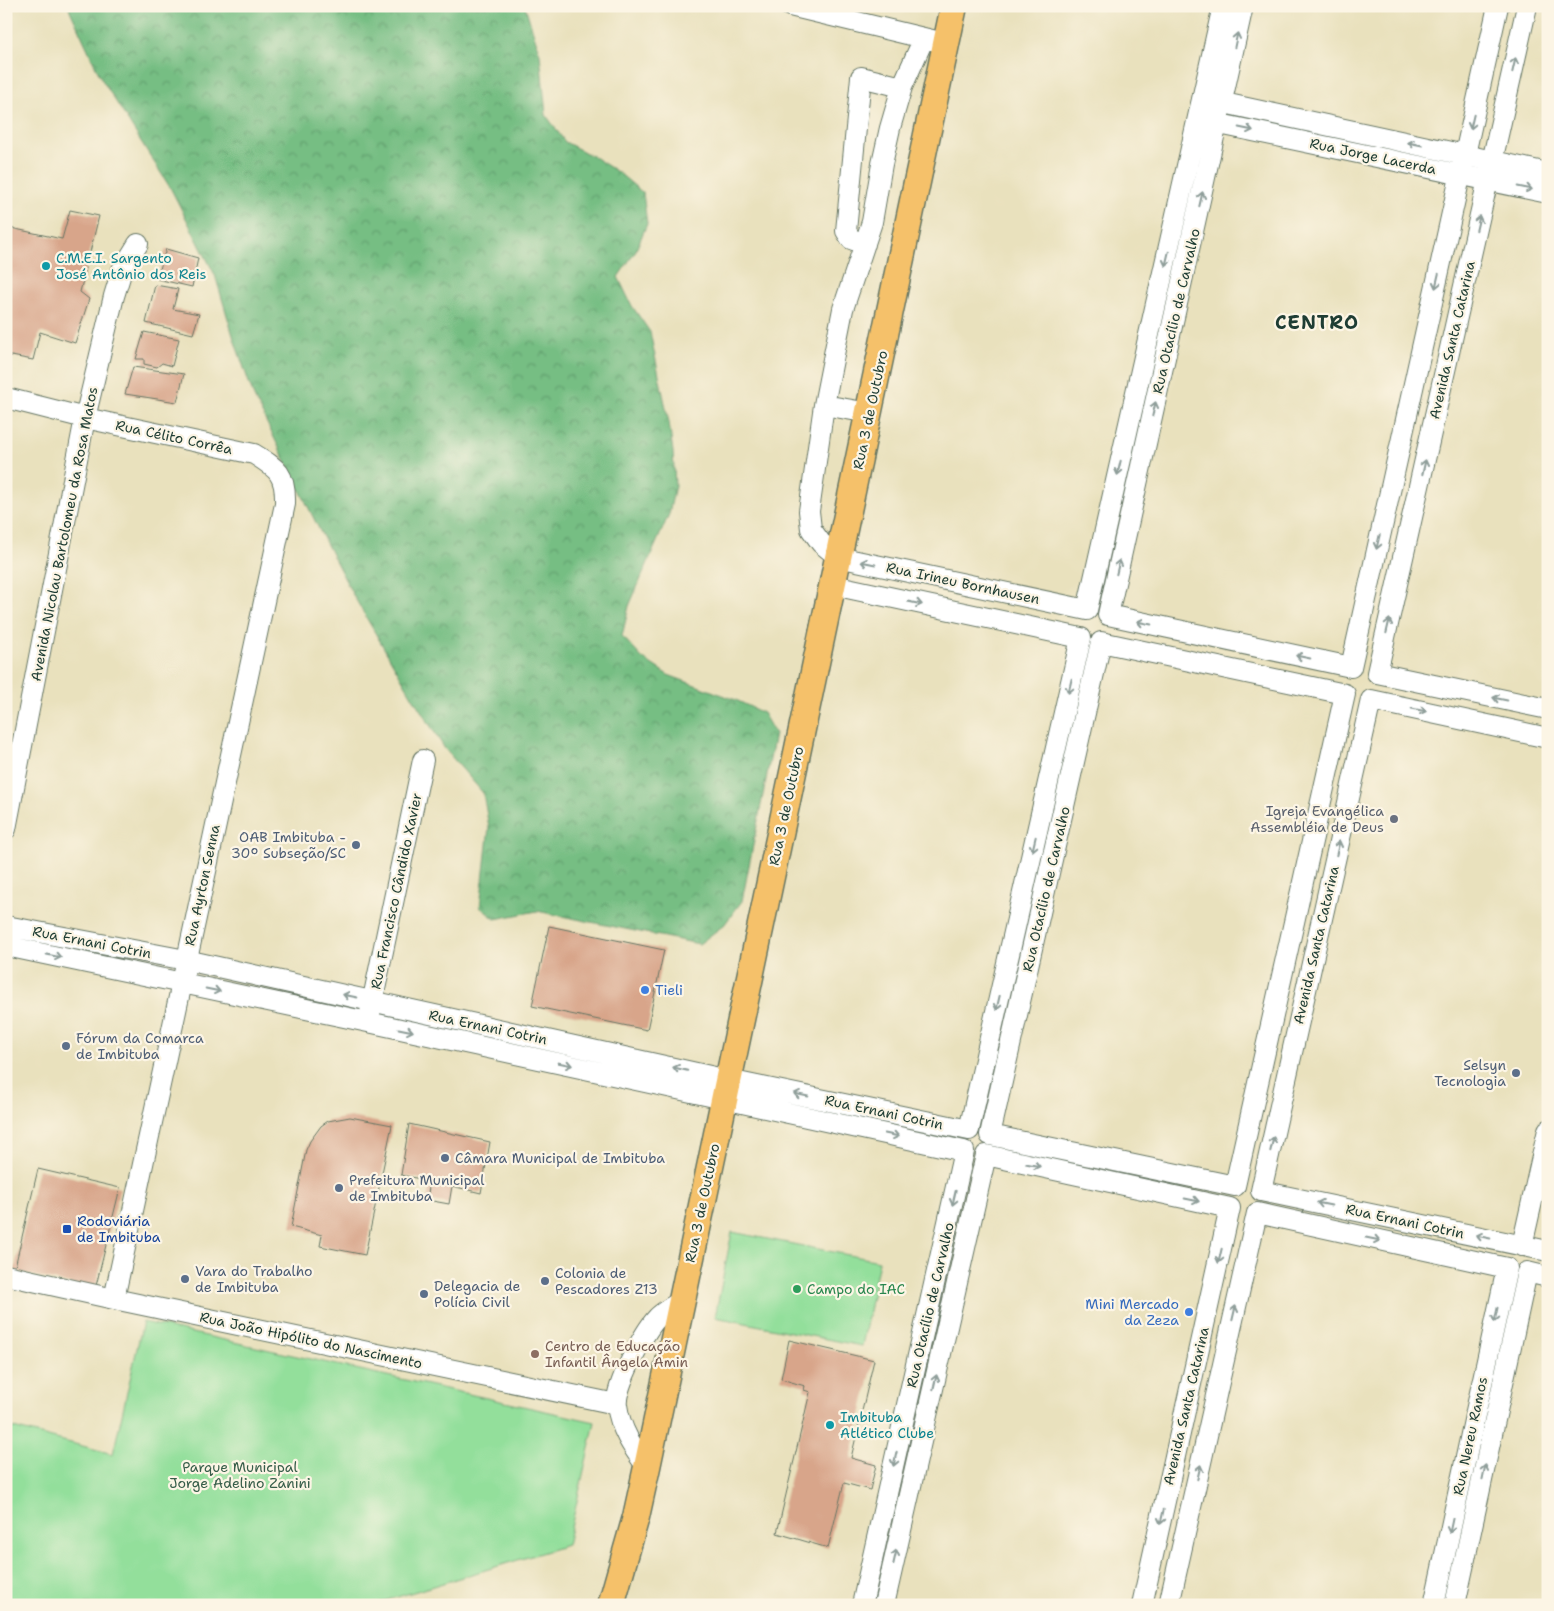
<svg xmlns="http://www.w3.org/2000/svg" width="1554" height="1611" font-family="'Shantell Sans',sans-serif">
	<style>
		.forest { fill: url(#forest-crowns); stroke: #4a7e5c }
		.green { fill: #93df9b; stroke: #598e68 }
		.building { fill: #d8a58a }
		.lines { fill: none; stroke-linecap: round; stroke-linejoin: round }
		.minor-casing { stroke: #667664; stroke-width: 22 }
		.major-casing { stroke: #667664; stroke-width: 29 }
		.minor { stroke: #fff; stroke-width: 20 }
		.major { stroke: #f5c16b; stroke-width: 26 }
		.oneway { stroke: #8f9e9a }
		.culture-dot { fill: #0f9aa8; stroke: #fcf5e5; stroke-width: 2 }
		.worship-dot { fill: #6b7280; stroke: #fcf5e5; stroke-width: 2 }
		.service-dot { fill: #5c6f8a; stroke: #fcf5e5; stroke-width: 2 }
		.shop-dot { fill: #3f7fe0; stroke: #fcf5e5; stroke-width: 2 }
		.transit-dot { fill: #1a4fb4; stroke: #fcf5e5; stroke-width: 2 }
		.leisure-dot { fill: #2e9e5b; stroke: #fcf5e5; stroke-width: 2 }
		.education-dot { fill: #8d6e63; stroke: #fcf5e5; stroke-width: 2 }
		.labels { text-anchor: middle; stroke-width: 4.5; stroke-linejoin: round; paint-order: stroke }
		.street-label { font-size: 14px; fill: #1f3d34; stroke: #fcf5e5 }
		.culture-label { font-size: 14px; fill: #0d838f; stroke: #fcf5e5; text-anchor: start }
		.worship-label { font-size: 14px; fill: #5b616d; stroke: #fcf5e5; text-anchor: end }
		.service-label { font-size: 14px; fill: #4e5e75; stroke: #fcf5e5; text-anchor: start }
		.shop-label { font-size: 14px; fill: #366cbe; stroke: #fcf5e5; text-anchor: start }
		.transit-label { font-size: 14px; fill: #164399; stroke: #fcf5e5; text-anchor: start }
		.leisure-label { font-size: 14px; fill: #27864d; stroke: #fcf5e5; text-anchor: start }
		.education-label { font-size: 14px; fill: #785e54; stroke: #fcf5e5; text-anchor: start }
		.park-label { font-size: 14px; fill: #365d49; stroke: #fcf5e5 }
		.district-label { font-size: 19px; font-weight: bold; letter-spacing: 1px; fill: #1f3d34; stroke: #fcf5e5 }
	</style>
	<defs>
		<pattern id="forest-crowns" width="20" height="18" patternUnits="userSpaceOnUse" patternTransform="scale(1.25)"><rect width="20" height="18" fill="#76be83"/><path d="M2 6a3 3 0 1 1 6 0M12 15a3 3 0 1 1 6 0" fill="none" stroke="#609c6c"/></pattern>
	</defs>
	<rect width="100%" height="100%" fill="#fcf5e5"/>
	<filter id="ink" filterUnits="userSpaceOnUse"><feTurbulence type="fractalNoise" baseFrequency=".02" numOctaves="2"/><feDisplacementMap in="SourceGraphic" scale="10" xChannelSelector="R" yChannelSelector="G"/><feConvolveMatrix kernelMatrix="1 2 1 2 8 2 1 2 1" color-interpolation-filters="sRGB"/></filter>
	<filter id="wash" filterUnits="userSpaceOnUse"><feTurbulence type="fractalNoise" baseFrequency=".0096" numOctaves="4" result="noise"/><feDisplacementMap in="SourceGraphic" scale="20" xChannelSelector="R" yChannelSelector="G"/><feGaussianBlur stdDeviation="1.12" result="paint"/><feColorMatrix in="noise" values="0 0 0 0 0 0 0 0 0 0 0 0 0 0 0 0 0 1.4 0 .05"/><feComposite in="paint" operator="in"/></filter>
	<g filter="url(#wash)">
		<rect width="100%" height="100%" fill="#e9e1bd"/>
		<path class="forest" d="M68,6H525L540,54L546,115L565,142L594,157L619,173L643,193L647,224L635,252L618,277L632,306L650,332L669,423L673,452L675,485L669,514L629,606L622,636L642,658L668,675L736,700L763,713L775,734L742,901L724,925L699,944L537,911L495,919L480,907L489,827L483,793L445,749L413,698L352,593L323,537L254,397L234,339L215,275L171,189L101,78Z"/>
		<path class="green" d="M732,1232L879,1261L862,1346L715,1317Z
			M143,1322L595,1422L567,1545L371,1605H6V1426L113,1454Z"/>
		<g id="blocks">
			<path class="building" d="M70,210L99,216L80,292L89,299L75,343L40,332L33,360L6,355V227L62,239Z
				M166,249L198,258L192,287L157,279Z
				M155,285L178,289L173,309L199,314L193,334L146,323Z
				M144,332L179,339L172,366L162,363L157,367L144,364V359H136Z
				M133,367L184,374L177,402L125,394Z
				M549,926L664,950L647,1030L532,1006Z
				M350,1117L392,1125L365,1255L320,1246L322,1235L291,1227L306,1150L310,1141L321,1126L328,1121Z
				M409,1124L490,1142L481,1193L452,1186L449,1204L427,1200L430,1181L401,1175Z
				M38,1169L120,1188L95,1290L14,1271Z
				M789,1340L874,1360L851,1458L876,1465L870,1490L844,1483L828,1548L777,1533L810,1392L804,1390L805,1386L781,1379Z"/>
		</g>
	</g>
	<g filter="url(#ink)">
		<use href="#blocks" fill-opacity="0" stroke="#667664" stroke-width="1"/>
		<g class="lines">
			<g class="minor-casing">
				<path id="minor" d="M790,6L936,41
					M1243,6L1108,615L1351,667L1498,6
					M1527,6L1377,673L1548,709
					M924,38L902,87L890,128L882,164L872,222L843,309L824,405L809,511L811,529L821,543L838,557L1087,610L1223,6
					M1210,100L1548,173
					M1205,121L1548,193
					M865,244L851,239L846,231L861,77L902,87
					M6,398L85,418L254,454C278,469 286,474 285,504L114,1299
					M824,405L869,413
					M1101,642L1345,694L1235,1186L990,1135Z
					M1548,738L1371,700L1261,1191L1548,1251
					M6,829L85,418L114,296L122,270L138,244
					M6,926L186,960L728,1080L969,1130L1081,638L833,585
					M6,946L368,1022L964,1151L862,1605
					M370,1013L423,760
					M1522,1246L1548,1130
					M6,1275L114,1299L616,1404
					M647,1467C633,1448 620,1429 617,1405C614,1388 644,1332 657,1318C663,1311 674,1306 682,1300
					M884,1605L986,1155L1230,1208L1142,1605
					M1169,1605L1257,1213L1507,1268L1434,1605
					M1455,1605L1527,1272L1548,1277"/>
			</g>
			<g class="major-casing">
				<path id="major" d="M611,1605L636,1517L647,1467L954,6"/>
			</g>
			<use href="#minor" class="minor"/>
			<use href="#major" class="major"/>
		</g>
		<defs><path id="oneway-shaft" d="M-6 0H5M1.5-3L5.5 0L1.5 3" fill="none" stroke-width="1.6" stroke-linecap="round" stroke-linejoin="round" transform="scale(1.25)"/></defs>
		<g class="oneway">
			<use href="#oneway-shaft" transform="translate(1236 40) rotate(-78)"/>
			<use href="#oneway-shaft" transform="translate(1514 65) rotate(-77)"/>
			<use href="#oneway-shaft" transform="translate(1472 122) rotate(103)"/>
			<use href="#oneway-shaft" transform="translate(1246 129) rotate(12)"/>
			<use href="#oneway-shaft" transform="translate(1415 144) rotate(-168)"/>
			<use href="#oneway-shaft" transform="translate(1525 188) rotate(12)"/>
			<use href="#oneway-shaft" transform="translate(1201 199) rotate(-77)"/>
			<use href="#oneway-shaft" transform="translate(1478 223) rotate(-77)"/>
			<use href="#oneway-shaft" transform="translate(1167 259) rotate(103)"/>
			<use href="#oneway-shaft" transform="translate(1437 281) rotate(103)"/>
			<use href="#oneway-shaft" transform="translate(1154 409) rotate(-77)"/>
			<use href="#oneway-shaft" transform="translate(1424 467) rotate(-77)"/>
			<use href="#oneway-shaft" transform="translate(1119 468) rotate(103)"/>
			<use href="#oneway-shaft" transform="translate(1378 542) rotate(103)"/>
			<use href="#oneway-shaft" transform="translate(868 563) rotate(-168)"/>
			<use href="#oneway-shaft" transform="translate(1118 567) rotate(-77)"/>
			<use href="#oneway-shaft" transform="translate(915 603) rotate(12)"/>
			<use href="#oneway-shaft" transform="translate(1144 623) rotate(-168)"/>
			<use href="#oneway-shaft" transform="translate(1388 626) rotate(-77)"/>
			<use href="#oneway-shaft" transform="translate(1303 657) rotate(-168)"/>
			<use href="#oneway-shaft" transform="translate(1070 686) rotate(103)"/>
			<use href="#oneway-shaft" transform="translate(1500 699) rotate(-168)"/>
			<use href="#oneway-shaft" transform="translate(1419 710) rotate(12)"/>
			<use href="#oneway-shaft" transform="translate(1034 844) rotate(103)"/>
			<use href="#oneway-shaft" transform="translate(1338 848) rotate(-77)"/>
			<use href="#oneway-shaft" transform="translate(54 956) rotate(12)"/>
			<use href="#oneway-shaft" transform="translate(213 990) rotate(12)"/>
			<use href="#oneway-shaft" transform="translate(350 996) rotate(-168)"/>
			<use href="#oneway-shaft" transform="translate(998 1003) rotate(103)"/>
			<use href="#oneway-shaft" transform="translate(406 1030) rotate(12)"/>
			<use href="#oneway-shaft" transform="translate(565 1064) rotate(12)"/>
			<use href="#oneway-shaft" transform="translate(680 1069) rotate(-167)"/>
			<use href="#oneway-shaft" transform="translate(801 1095) rotate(-168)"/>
			<use href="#oneway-shaft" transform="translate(892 1135) rotate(12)"/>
			<use href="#oneway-shaft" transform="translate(1272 1144) rotate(-77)"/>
			<use href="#oneway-shaft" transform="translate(1033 1165) rotate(12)"/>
			<use href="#oneway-shaft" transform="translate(954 1198) rotate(103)"/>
			<use href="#oneway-shaft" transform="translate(1192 1200) rotate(12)"/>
			<use href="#oneway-shaft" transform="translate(1324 1204) rotate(-169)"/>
			<use href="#oneway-shaft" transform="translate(1483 1237) rotate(-168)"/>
			<use href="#oneway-shaft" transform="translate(1373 1239) rotate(12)"/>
			<use href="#oneway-shaft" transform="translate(1220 1256) rotate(103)"/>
			<use href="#oneway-shaft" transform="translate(1234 1313) rotate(-77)"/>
			<use href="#oneway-shaft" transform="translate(1496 1315) rotate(102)"/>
			<use href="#oneway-shaft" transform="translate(935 1382) rotate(-77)"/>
			<use href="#oneway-shaft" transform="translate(895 1459) rotate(103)"/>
			<use href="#oneway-shaft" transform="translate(1199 1472) rotate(-77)"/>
			<use href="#oneway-shaft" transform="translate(1484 1472) rotate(-78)"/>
			<use href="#oneway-shaft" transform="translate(1162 1517) rotate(103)"/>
			<use href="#oneway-shaft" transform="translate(1451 1526) rotate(102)"/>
			<use href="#oneway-shaft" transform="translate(895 1557) rotate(-77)"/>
		</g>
	</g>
	<g class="culture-dot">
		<circle cx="46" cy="266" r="5"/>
		<circle cx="830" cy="1425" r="5"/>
	</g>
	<circle class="worship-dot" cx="1394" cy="819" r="5"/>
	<g class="service-dot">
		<circle cx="356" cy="845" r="5"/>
		<circle cx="66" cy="1046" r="5"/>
		<circle cx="1516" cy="1073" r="5"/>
		<circle cx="445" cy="1158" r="5"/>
		<circle cx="339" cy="1188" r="5"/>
		<circle cx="185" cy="1279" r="5"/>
		<circle cx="545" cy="1281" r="5"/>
		<circle cx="424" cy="1294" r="5"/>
	</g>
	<g class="shop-dot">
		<circle cx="645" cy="990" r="5"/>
		<circle cx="1189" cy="1312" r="5"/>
	</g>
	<rect class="transit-dot" x="62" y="1224" width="10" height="10" rx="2.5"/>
	<circle class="leisure-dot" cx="797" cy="1289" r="5"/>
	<circle class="education-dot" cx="535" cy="1354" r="5"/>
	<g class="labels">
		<g class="street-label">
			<text transform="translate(1373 156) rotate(12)" y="5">Rua Jorge Lacerda</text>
			<text transform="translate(1176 311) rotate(-77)" y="5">Rua Otacílio de Carvalho</text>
			<text transform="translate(1452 340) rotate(-77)" y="5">Avenida Santa Catarina</text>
			<text transform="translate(870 410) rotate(-78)" y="5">Rua 3 de Outubro</text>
			<text transform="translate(174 437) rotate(12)" y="5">Rua Célito Corrêa</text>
			<text transform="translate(64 534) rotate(-79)" y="5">Avenida Nicolau Bartolomeu da Rosa Matos</text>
			<text transform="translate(963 583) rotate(12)" y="5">Rua Irineu Bornhausen</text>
			<text transform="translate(786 806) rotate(-78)" y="5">Rua 3 de Outubro</text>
			<text transform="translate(202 885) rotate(-78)" y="5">Rua Ayrton Senna</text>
			<text transform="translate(1046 889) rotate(-77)" y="5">Rua Otacílio de Carvalho</text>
			<text transform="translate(396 891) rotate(-78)" y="5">Rua Francisco Cândido Xavier</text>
			<text transform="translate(92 942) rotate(11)" y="5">Rua Ernani Cotrin</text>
			<text transform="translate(1316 945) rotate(-77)" y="5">Avenida Santa Catarina</text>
			<text transform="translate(488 1027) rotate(12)" y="5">Rua Ernani Cotrin</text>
			<text transform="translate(884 1112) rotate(12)" y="5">Rua Ernani Cotrin</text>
			<text transform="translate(702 1203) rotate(-78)" y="5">Rua 3 de Outubro</text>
			<text transform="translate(1405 1221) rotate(12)" y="5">Rua Ernani Cotrin</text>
			<text transform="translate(930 1305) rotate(-77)" y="5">Rua Otacílio de Carvalho</text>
			<text transform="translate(311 1340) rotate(12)" y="5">Rua João Hipólito do Nascimento</text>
			<text transform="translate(1186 1406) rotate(-77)" y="5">Avenida Santa Catarina</text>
			<text transform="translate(1470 1436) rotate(-78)" y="5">Rua Nereu Ramos</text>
		</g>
		<g class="culture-label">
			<text x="56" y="263">C.M.E.I. Sargento<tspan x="56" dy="16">José Antônio dos Reis</tspan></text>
			<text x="840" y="1422">Imbituba<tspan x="840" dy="16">Atlético Clube</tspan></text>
		</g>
		<g class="worship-label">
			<text x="1384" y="816">Igreja Evangélica<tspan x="1384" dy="16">Assembléia de Deus</tspan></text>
		</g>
		<g class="service-label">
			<text x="346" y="842" text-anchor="end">OAB Imbituba -<tspan x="346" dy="16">30° Subseção/SC</tspan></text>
			<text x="76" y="1043">Fórum da Comarca<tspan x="76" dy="16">de Imbituba</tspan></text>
			<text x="1506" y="1070" text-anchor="end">Selsyn<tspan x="1506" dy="16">Tecnologia</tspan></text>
			<text x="455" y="1163">Câmara Municipal de Imbituba</text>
			<text x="349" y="1185">Prefeitura Municipal<tspan x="349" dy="16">de Imbituba</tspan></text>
			<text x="195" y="1276">Vara do Trabalho<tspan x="195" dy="16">de Imbituba</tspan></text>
			<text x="555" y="1278">Colonia de<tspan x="555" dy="16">Pescadores Z13</tspan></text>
			<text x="434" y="1291">Delegacia de<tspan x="434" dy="16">Polícia Civil</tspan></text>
		</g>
		<g class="shop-label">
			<text x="655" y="995">Tieli</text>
			<text x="1179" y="1309" text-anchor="end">Mini Mercado<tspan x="1179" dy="16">da Zeza</tspan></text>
		</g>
		<g class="transit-label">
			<text x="77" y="1226">Rodoviária<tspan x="77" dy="16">de Imbituba</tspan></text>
		</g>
		<g class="leisure-label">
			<text x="807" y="1294">Campo do IAC</text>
		</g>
		<g class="education-label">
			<text x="545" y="1351">Centro de Educação<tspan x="545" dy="16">Infantil Ângela Amin</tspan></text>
		</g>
		<g class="park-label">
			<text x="240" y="1472">Parque Municipal<tspan x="240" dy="16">Jorge Adelino Zanini</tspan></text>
		</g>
		<g class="district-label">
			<text x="1317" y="329">CENTRO</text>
		</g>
	</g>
	<rect width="1554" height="1611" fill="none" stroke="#fcf5e5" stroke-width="25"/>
</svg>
